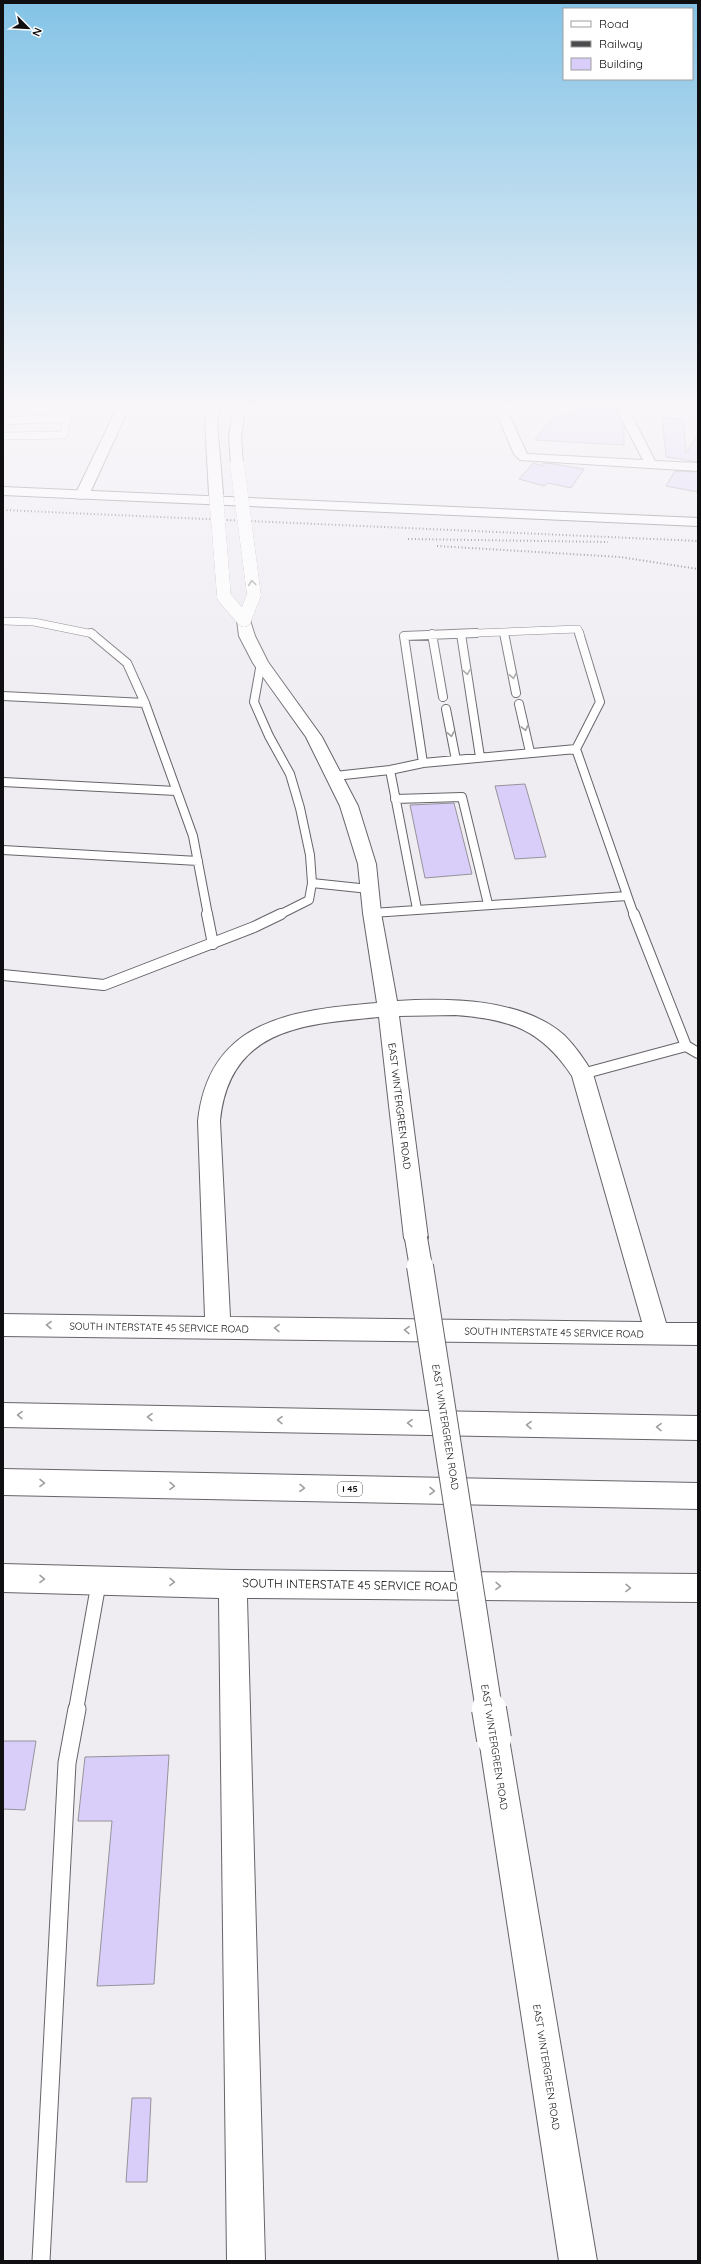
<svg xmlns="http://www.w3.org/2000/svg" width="701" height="2264" font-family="Quicksand,sans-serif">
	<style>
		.building { fill: #d9cefa; stroke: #95949a }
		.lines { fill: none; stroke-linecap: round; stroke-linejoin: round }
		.service-far4-casing { stroke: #666469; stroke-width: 8 }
		.service-far3-casing { stroke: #666469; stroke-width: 10 }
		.service-far2-casing { stroke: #666469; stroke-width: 12 }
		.service-far1-casing { stroke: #666469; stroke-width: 16 }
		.service-casing { stroke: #666469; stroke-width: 19 }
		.minor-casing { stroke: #666469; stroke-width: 2 }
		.tertiary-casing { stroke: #666469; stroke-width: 2 }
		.secondary-casing { stroke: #666469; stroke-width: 2 }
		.motorway-casing { stroke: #666469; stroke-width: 2 }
		.service-far4 { stroke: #fff; stroke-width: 7 }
		.service-far3 { stroke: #fff; stroke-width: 8 }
		.service-far2 { stroke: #fff; stroke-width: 10 }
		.service-far1 { stroke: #fff; stroke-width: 14 }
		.service { stroke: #fff; stroke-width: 17 }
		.minor { fill: #fff; fill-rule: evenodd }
		.tertiary { fill: #fff; fill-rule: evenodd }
		.secondary { fill: #fff; fill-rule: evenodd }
		.motorway { fill: #fff; fill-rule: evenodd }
		.rail { stroke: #4b4a4d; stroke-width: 2; stroke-dasharray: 1 2.5; stroke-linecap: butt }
		.secondary-bridge-far3-casing { stroke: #666469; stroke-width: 14; stroke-linecap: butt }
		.secondary-bridge-far2-casing { stroke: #666469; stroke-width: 24; stroke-linecap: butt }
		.secondary-bridge-far1-casing { stroke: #666469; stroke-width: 28; stroke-linecap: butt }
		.secondary-bridge-casing { stroke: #666469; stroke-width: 36; stroke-linecap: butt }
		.secondary-bridge-far3 { stroke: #fff; stroke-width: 14 }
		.secondary-bridge-far2 { stroke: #fff; stroke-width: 22 }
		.secondary-bridge-far1 { stroke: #fff; stroke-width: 26 }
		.secondary-bridge { stroke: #fff; stroke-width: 34 }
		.oneway { stroke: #9f9f9f }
		.labels { text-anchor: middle; stroke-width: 4; stroke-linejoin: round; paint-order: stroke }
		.shield { fill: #fff; stroke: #575658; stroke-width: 1 }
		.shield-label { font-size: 9px; font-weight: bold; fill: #0f0e10 }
		.street-label { font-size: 10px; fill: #0f0e10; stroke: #fff }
		.near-street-label { font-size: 12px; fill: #0f0e10; stroke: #fff }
	</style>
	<rect width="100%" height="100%" fill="#efecf2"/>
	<path class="building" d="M574,410H616L624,426V445L535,440L553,418L574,414Z
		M662,418L683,419L686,453L698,434V462L666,457Z
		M533,463L543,466V463L554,464L584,469L571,488L548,483L544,486L519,479Z
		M675,471L698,472V492L666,486Z
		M525,784L546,857L515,859L495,786Z
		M454,803L472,874L425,878L410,805Z
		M3,1741H36L25,1810L3,1809Z
		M169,1755L154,1984L97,1986L112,1821H78L85,1757Z
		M132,2098H151L147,2182H126Z"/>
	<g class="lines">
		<g class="service-far4-casing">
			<path id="service-far4" d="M3,421L68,418
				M3,436L64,435L67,410
				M3,621L34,622L93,634
				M504,632V634
				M451,634L578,629L580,634"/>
		</g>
		<g class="service-far3-casing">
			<path id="service-far3" d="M91,633L127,663L145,703L193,836L208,915
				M504,633L516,693
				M579,633L600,702L576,749L634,915
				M432,634L443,697
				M461,634L480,757
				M261,663L254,702L269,736L290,774L300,808L310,855L312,883L309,900L279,915
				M3,696L145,703
				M519,704L530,752
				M446,709L456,760
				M423,763L576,749
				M390,770L417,909
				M335,776L390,770L423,763L404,636L476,633
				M3,782L176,791
				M395,799L462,797L488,904
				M3,850L198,861
				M312,883L369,889
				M372,913L627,896"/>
		</g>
		<g class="service-far2-casing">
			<path id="service-far2" d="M207,914L213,944
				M3,975L104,985L254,927L281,914
				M686,1046L698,1053
				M582,1074L686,1046L634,914"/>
		</g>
		<g class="service-far1-casing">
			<path id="service-far1" d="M76,1710L99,1581"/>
		</g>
		<g class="service-casing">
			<path id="service" d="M41,2261L67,1763L77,1709"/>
		</g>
		<g class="minor-casing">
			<path id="minor" d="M495,410H507L527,454L643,460L617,410H629L655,461L698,463V471L520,460L514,454Z"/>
		</g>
		<g class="tertiary-casing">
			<path id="tertiary" d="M3,487L698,518V526L3,495Z"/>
		</g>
		<g class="secondary-casing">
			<path id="secondary" d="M116,410H128L89,495L82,499L77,498L75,495Z
				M208,410H220L217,421L223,494L216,498L209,494L205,421Z
				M233,410H245L241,437L243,464L237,468L231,464L229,437Z
				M244,616L249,617L255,636L268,662L322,737L358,806L376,864L381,913L397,1001C448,998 522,998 564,1035C575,1046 585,1060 593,1074L666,1323H698V1345L3,1336V1314L205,1317L198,1121C209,1019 293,1010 377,1003L363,913L358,864L340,806L306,737L253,663L239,636L237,620L239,617ZM455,1015C509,1019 541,1029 572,1076L642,1322L230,1317L220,1121C229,1028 304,1024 379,1017L404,1238L408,1245L416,1248L424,1245L428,1238L399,1016Z
				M3,1564L233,1570L698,1574V1602L247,1598L265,2261H227L219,1598L3,1592Z
				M494,1724L505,1728L509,1739L597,2261H559L479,1739L483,1728Z"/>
		</g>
		<g class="motorway-casing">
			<path id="motorway" d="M3,1403L698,1416V1440L3,1427Z
				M3,1469L698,1483V1509L3,1495Z"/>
		</g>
		<use href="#service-far4" class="service-far4"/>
		<use href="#service-far3" class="service-far3"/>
		<use href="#service-far2" class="service-far2"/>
		<use href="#service-far1" class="service-far1"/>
		<use href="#service" class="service"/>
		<use href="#minor" class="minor"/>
		<use href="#tertiary" class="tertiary"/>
		<use href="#secondary" class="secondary"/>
		<use href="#motorway" class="motorway"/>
		<path class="rail" d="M3,510L698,541
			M408,539L608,542
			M437,546L620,557L698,569"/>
		<g class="secondary-bridge-far3-casing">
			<path id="secondary-bridge-far3" d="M216,494L224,597L244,620L254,595L237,464"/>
		</g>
		<g class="secondary-bridge-far2-casing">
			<path id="secondary-bridge-far2" d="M416,1238L421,1267"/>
		</g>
		<g class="secondary-bridge-far1-casing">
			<path id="secondary-bridge-far1" d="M420,1266L489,1710"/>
		</g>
		<g class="secondary-bridge-casing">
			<path id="secondary-bridge" d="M489,1709L494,1739"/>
		</g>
		<use href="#secondary-bridge-far3" class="secondary-bridge-far3"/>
		<use href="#secondary-bridge-far2" class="secondary-bridge-far2"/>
		<use href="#secondary-bridge-far1" class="secondary-bridge-far1"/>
		<use href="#secondary-bridge" class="secondary-bridge"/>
	</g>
	<defs><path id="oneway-chevron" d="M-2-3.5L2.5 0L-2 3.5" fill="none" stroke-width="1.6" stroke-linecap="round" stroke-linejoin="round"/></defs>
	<g class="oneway">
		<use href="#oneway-chevron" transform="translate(252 583) rotate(-97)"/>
		<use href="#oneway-chevron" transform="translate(467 672) rotate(81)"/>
		<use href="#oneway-chevron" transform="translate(513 676) rotate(79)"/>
		<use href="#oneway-chevron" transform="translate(525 728) rotate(78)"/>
		<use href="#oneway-chevron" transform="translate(451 734) rotate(79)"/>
		<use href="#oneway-chevron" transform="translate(49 1325) rotate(-179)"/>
		<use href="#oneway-chevron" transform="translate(277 1328) rotate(-179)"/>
		<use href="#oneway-chevron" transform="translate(407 1330) rotate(-179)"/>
		<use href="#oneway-chevron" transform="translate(20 1415) rotate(-179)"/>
		<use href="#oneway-chevron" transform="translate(150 1417) rotate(-179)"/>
		<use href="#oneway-chevron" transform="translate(280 1420) rotate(-179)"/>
		<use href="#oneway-chevron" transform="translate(410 1423) rotate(-179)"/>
		<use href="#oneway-chevron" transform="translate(529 1425) rotate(-179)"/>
		<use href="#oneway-chevron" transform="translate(659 1427) rotate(-179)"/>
		<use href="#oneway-chevron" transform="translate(42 1483) rotate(1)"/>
		<use href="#oneway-chevron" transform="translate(172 1486) rotate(1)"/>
		<use href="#oneway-chevron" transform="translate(302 1488) rotate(1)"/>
		<use href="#oneway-chevron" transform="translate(432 1491) rotate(1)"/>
		<use href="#oneway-chevron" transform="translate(42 1579) rotate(1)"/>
		<use href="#oneway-chevron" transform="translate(172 1582) rotate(2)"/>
		<use href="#oneway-chevron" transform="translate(498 1586) rotate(1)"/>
		<use href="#oneway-chevron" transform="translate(628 1588) rotate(1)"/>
	</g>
	<linearGradient id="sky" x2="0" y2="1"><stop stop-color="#83c3e6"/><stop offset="0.56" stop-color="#f8f6f9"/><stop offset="1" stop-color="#f8f6f9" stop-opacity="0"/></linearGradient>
	<rect width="701" height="727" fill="url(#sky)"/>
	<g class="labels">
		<rect class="shield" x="338" y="1482" width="24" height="14" rx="3"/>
		<g class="shield-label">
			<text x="350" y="1492">I 45</text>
		</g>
		<g class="street-label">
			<text transform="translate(400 1106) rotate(83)" y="4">EAST WINTERGREEN ROAD</text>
			<text transform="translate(159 1327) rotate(1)" y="4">SOUTH INTERSTATE 45 SERVICE ROAD</text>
			<text transform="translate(554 1332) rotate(1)" y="4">SOUTH INTERSTATE 45 SERVICE ROAD</text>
			<text transform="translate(446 1427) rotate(81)" y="4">EAST WINTERGREEN ROAD</text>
			<text transform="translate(495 1747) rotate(81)" y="4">EAST WINTERGREEN ROAD</text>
			<text transform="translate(547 2067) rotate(81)" y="4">EAST WINTERGREEN ROAD</text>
		</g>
		<g class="near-street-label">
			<text transform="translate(350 1585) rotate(1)" y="4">SOUTH INTERSTATE 45 SERVICE ROAD</text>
		</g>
	</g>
	<rect width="701" height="2264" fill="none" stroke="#0f0e10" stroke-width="8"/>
	<rect x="563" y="8" width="130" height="72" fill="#ffffff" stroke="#9f9f9f"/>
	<rect x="571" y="21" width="20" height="6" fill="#ffffff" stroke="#9f9f9f"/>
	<text x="599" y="28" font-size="12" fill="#0f0e10">Road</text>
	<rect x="571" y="41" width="20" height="6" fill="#4b4a4d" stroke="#9f9f9f"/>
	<text x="599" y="48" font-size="12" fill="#0f0e10">Railway</text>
	<rect x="571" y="58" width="20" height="12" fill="#d9cefa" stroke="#9f9f9f"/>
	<text x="599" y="68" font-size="12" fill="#0f0e10">Building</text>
	<g transform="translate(28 28) rotate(114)" stroke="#ffffff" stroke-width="3" paint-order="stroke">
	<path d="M0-3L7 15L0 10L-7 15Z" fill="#0f0e10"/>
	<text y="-6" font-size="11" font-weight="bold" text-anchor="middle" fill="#0f0e10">N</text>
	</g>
</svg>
